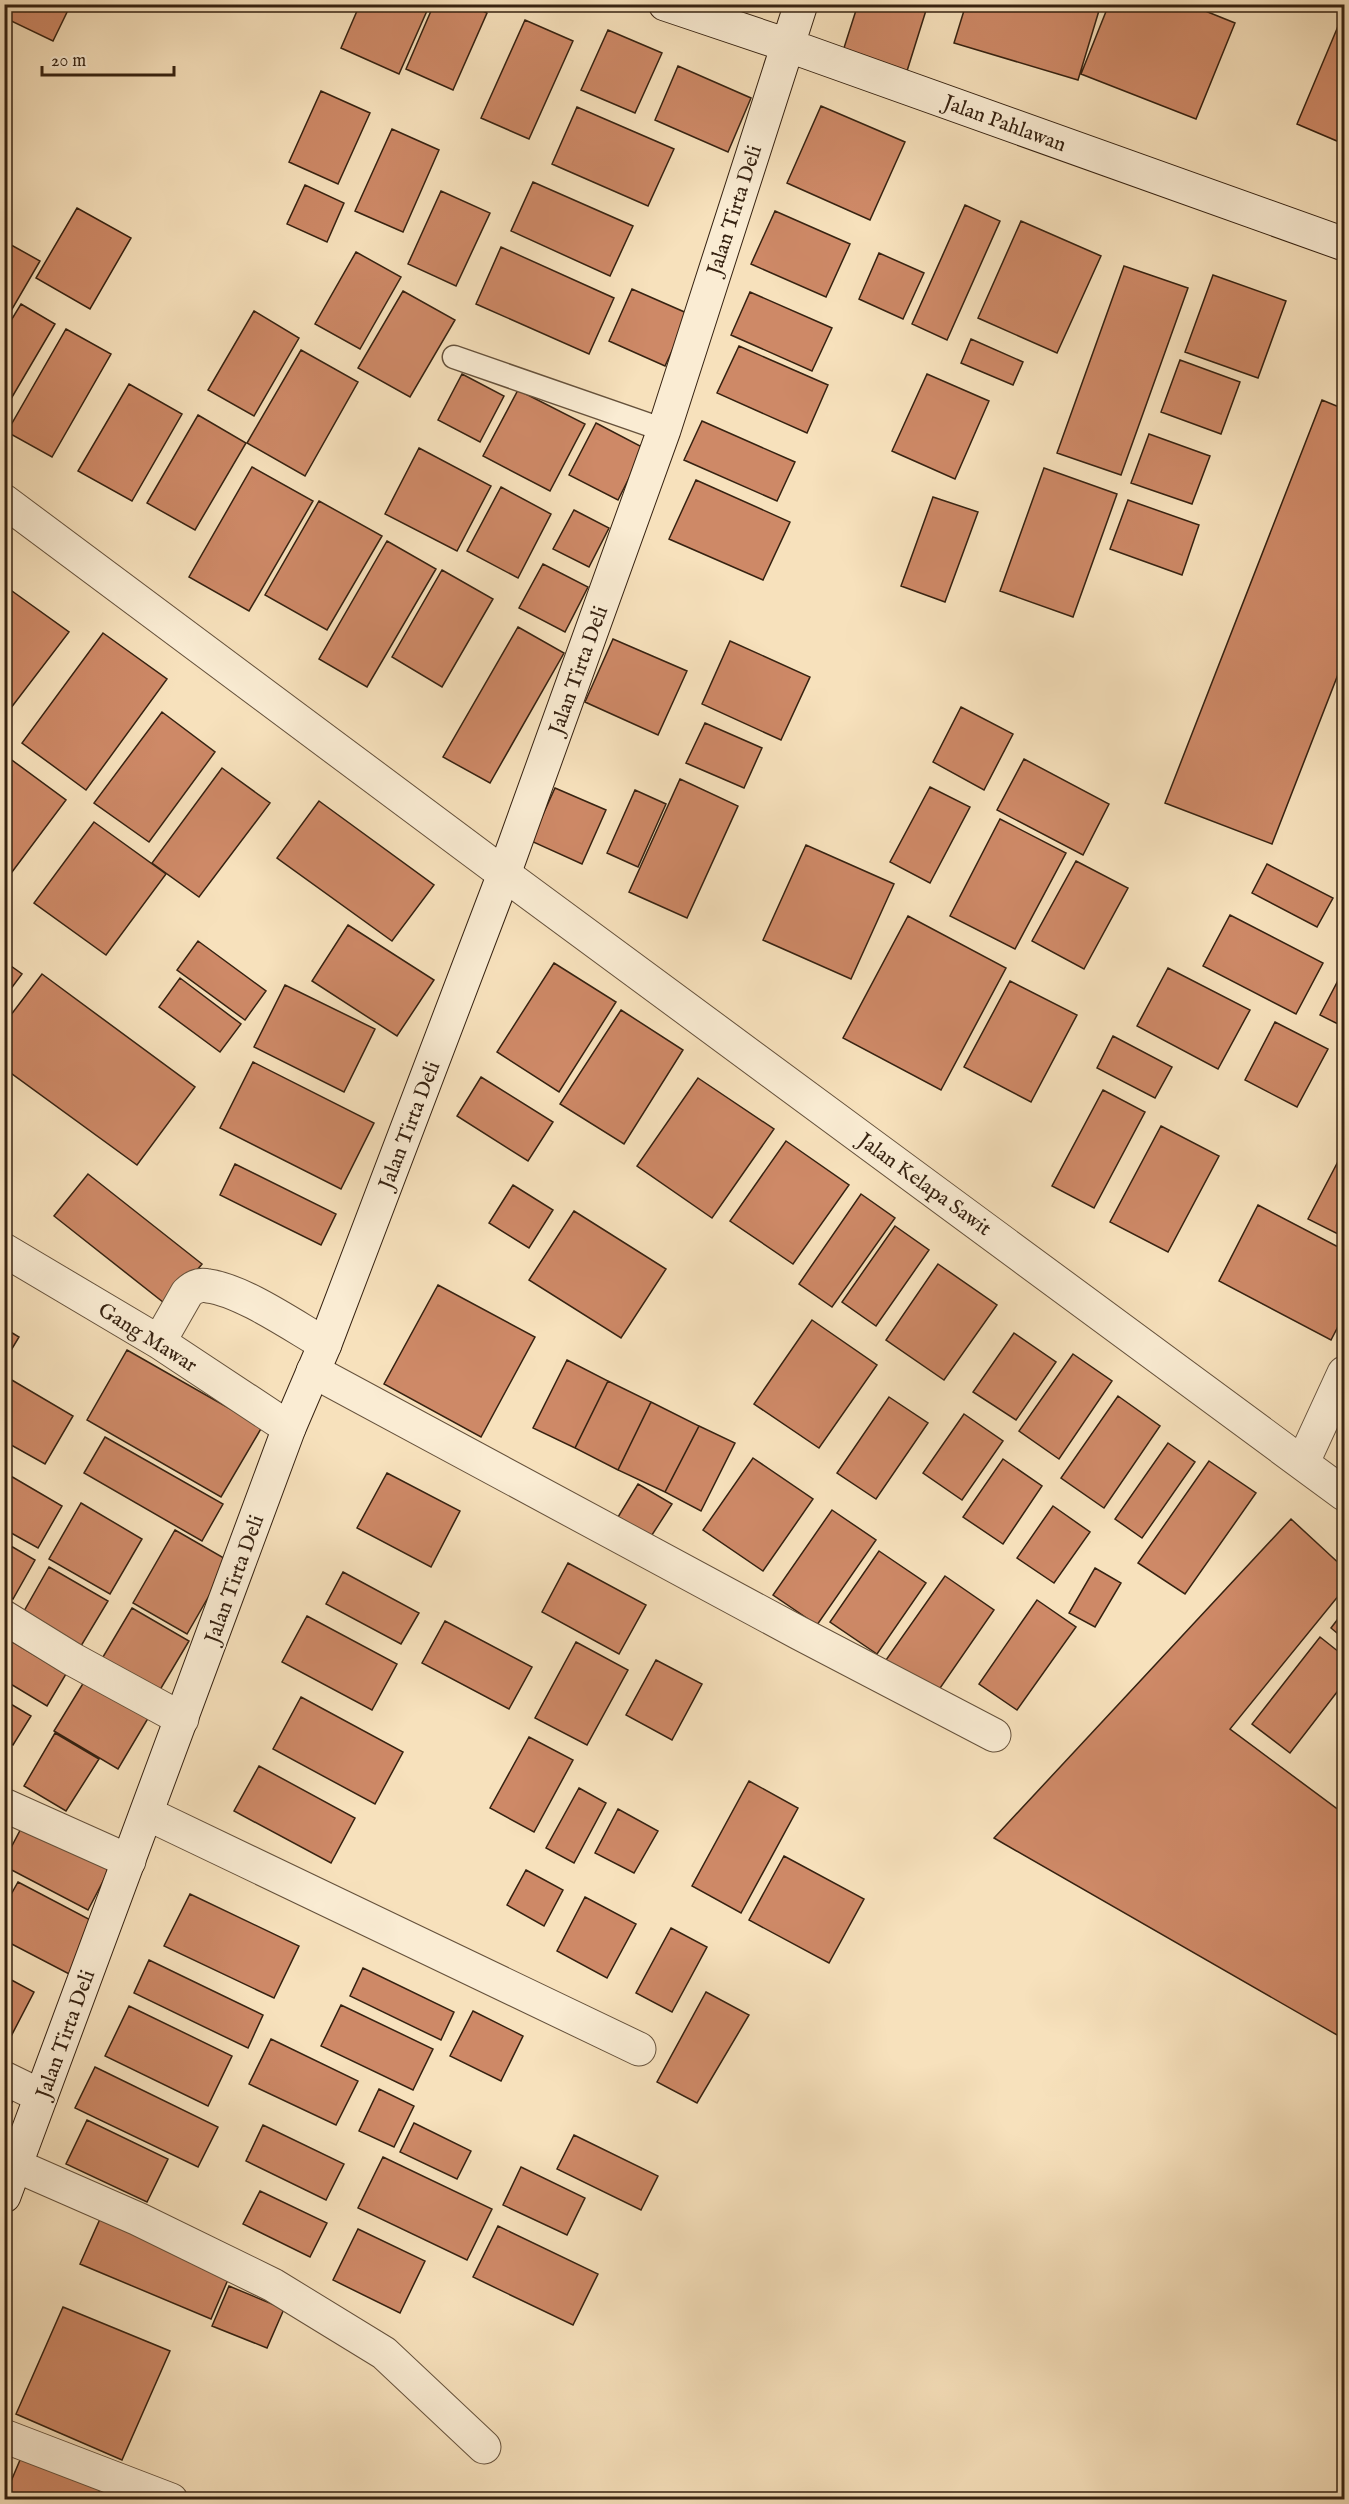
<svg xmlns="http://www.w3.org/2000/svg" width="1349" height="2504" font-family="'IM FELL English',serif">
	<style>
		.building { fill: #ce8967; stroke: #362211; stroke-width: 1.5 }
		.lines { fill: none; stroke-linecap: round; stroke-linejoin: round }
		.lane-casing { stroke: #66523c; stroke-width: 25 }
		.street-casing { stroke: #66523c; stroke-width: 35 }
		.secondary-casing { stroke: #362211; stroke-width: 35 }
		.lane { stroke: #faecd3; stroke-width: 22 }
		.street { stroke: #faecd3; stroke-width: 33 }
		.secondary { stroke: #faecd3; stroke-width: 33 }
		.labels { text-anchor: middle; stroke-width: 4.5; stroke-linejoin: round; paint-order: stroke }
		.street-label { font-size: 21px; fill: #362211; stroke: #faecd3 }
	</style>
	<rect width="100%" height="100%" fill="#f7e1bc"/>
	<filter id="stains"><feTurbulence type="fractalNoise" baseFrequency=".00333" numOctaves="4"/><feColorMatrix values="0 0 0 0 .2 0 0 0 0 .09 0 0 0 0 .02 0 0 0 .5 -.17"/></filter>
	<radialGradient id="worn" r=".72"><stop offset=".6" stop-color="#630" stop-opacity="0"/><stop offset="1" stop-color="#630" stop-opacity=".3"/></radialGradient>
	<path class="building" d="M14,4H71L53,41L7,19Z
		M360,4H430L399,74L341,48Z
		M434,4H469L487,13L453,90L406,69Z
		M858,4H928L907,71L843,51Z
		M966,4H1101L1078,80L954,43Z
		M1109,4H1188L1235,23L1196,119L1081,74Z
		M1344,12V144L1297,124Z
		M525,20L573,41L529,139L481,118Z
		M608,30L662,53L635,113L581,90Z
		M678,66L751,98L728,152L655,120Z
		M321,91L370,113L338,184L289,162Z
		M821,106L905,142L870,220L787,183Z
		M577,107L674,149L648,206L552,164Z
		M392,129L439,150L403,232L355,211Z
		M533,182L633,226L610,276L511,231Z
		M305,185L344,203L327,242L287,224Z
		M441,191L490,213L456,286L408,264Z
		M965,205L1000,221L947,340L912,324Z
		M77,208L131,238L90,309L36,278Z
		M775,211L850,244L826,297L751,264Z
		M1021,221L1101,256L1057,353L978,318Z
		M4,241L40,261L4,323Z
		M501,247L614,298L589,354L476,304Z
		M356,252L401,277L360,349L315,324Z
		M879,253L924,273L903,319L859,299Z
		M1124,266L1188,288L1121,475L1057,453Z
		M1213,275L1286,301L1258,378L1185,352Z
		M632,289L689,314L665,366L609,341Z
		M403,291L455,320L410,397L358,368Z
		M750,292L832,328L812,371L731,335Z
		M21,304L55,324L8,404L4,402V332Z
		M254,311L299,338L254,416L208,390Z
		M66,329L111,354L52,457L7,432Z
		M971,339L1023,362L1013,385L961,363Z
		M739,346L828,385L807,433L717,393Z
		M301,350L358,382L305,476L247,443Z
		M1180,360L1240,382L1221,434L1161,412Z
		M462,374L504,396L480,442L438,420Z
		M927,374L989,401L955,479L892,451Z
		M129,384L182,414L132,501L78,471Z
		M518,390L585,424L550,491L483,456Z
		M1322,400L1344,409V659L1272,844L1165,803Z
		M198,415L246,443L195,530L147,503Z
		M702,421L795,462L777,501L684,460Z
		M596,423L644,448L618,500L569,475Z
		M1149,434L1210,456L1192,504L1131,483Z
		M419,448L491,486L457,551L385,514Z
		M252,467L313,501L249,611L189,577Z
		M1044,468L1117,494L1073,617L1000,591Z
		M696,480L790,522L763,580L669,539Z
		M501,487L551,514L518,578L467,551Z
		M933,497L978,512L945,602L901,586Z
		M1128,500L1199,525L1182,575L1110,549Z
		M319,501L382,536L327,630L265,595Z
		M574,510L609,528L589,567L553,549Z
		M387,541L436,569L367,687L319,659Z
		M543,564L588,587L565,632L519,608Z
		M442,570L493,599L442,687L392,657Z
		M5,586L69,632L4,717V587Z
		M518,627L564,653L490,783L443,757Z
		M103,633L167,679L86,790L22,743Z
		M613,639L687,671L658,735L585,702Z
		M730,641L810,677L781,740L702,704Z
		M961,707L1013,734L984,790L933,762Z
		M162,712L215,752L149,842L94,803Z
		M705,723L762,748L744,788L686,763Z
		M5,755L66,800L6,880L4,879Z
		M1024,759L1109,804L1083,855L997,810Z
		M222,768L270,803L199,897L152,863Z
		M680,779L738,806L687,918L629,892Z
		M930,787L970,807L930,883L890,862Z
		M555,788L606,810L582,864L531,841Z
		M635,790L666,804L638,867L607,853Z
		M319,801L434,885L392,941L277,858Z
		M1000,819L1066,853L1015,949L950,916Z
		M94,822L166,874L106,955L34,903Z
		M806,845L894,884L851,979L763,940Z
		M1076,861L1128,888L1084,969L1032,941Z
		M1267,864L1333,898L1317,927L1252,893Z
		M1230,915L1323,963L1296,1014L1203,966Z
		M908,916L1006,968L941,1090L843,1038Z
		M348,925L434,980L397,1036L312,981Z
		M198,941L266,991L245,1020L177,970Z
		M4,961L22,974L4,998Z
		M554,963L616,1002L559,1092L497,1052Z
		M1168,968L1250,1010L1218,1069L1137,1026Z
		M1344,969V1027L1320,1015Z
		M42,974L195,1087L137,1165L4,1068V1024Z
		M180,978L241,1024L220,1052L159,1007Z
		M1010,981L1077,1015L1031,1102L964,1067Z
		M285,985L375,1029L344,1092L254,1047Z
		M621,1010L683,1050L624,1144L560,1104Z
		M1275,1022L1328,1049L1297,1107L1245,1080Z
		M1113,1036L1172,1067L1155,1098L1097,1068Z
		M253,1062L374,1123L341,1189L220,1128Z
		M481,1077L553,1122L528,1161L457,1116Z
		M698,1078L774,1129L712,1218L637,1166Z
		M1103,1090L1145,1112L1094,1208L1052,1186Z
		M1161,1126L1219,1156L1168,1252L1110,1222Z
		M786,1141L849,1185L793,1264L730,1221Z
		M1344,1150V1237L1308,1219Z
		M235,1164L336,1214L321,1245L220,1195Z
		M88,1174L202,1264L168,1306L54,1216Z
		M513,1185L553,1210L529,1248L489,1223Z
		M861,1194L895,1218L832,1307L799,1284Z
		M1258,1205L1344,1250V1315L1331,1340L1219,1281Z
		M574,1211L666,1269L621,1338L529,1280Z
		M895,1226L929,1250L876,1326L842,1302Z
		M938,1264L997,1305L944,1380L886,1340Z
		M438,1285L535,1337L481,1437L384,1384Z
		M812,1320L877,1365L819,1448L754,1404Z
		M4,1328L19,1337L4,1362Z
		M1014,1333L1056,1362L1016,1420L973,1392Z
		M127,1350L262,1427L221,1497L87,1420Z
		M1073,1354L1112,1381L1059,1459L1019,1431Z
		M567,1360L608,1381L575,1448L533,1428Z
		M5,1376L73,1416L45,1464L4,1441Z
		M608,1381L651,1402L618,1470L575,1448Z
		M1118,1396L1160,1426L1104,1508L1061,1478Z
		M889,1397L928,1423L876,1499L837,1473Z
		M651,1402L699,1426L665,1492L618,1470Z
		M964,1414L1003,1441L962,1500L923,1473Z
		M699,1426L735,1443L701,1511L665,1492Z
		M105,1437L223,1504L202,1541L84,1473Z
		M1168,1443L1195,1462L1142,1538L1115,1519Z
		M753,1458L813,1499L763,1571L703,1530Z
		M1003,1459L1042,1486L1003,1544L963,1517Z
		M1209,1461L1256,1493L1185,1594L1138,1563Z
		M387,1473L460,1511L431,1567L357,1528Z
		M9,1475L62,1506L38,1548L4,1529V1483Z
		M638,1484L672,1504L650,1538L618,1517Z
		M81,1503L142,1539L110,1594L49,1559Z
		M1053,1506L1090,1532L1054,1583L1017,1558Z
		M832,1510L876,1540L817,1625L773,1595Z
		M1291,1519L1344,1568V1589L1230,1729L1344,1814V2039L994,1838Z
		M175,1530L229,1561L187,1634L133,1603Z
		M4,1542L35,1560L13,1599L4,1594Z
		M879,1551L926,1583L877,1654L830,1622Z
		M568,1563L646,1605L619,1654L542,1612Z
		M49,1567L108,1601L81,1646L23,1613Z
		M1095,1568L1121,1583L1095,1627L1069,1613Z
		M343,1572L419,1613L401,1644L326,1604Z
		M945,1576L994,1610L936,1694L886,1660Z
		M1037,1600L1076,1627L1017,1710L979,1684Z
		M132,1608L189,1641L154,1700L97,1667Z
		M1344,1611V1639L1331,1628Z
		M307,1616L397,1664L372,1710L282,1662Z
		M445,1621L532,1667L509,1709L422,1663Z
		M1320,1637L1344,1656V1683L1290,1753L1252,1724Z
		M6,1638L66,1674L47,1706L4,1680Z
		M576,1642L628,1670L587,1745L535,1718Z
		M656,1660L702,1684L672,1740L626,1715Z
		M87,1677L150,1715L118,1769L54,1731Z
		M301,1697L403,1752L375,1804L273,1749Z
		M4,1700L31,1716L13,1745L4,1739Z
		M55,1733L99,1759L66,1811L24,1786Z
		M529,1737L573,1760L534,1832L490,1808Z
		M259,1766L355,1818L331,1863L234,1811Z
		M749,1781L798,1808L741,1913L692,1886Z
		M579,1788L606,1803L574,1863L546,1848Z
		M618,1809L658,1831L634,1873L595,1853Z
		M4,1819L13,1824L4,1841Z
		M25,1821L111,1866L88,1910L4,1866V1861Z
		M784,1856L864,1899L829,1963L749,1920Z
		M526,1870L563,1890L544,1926L507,1905Z
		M18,1882L100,1925L73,1976L4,1940V1907Z
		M190,1894L299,1946L274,1998L164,1946Z
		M585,1897L636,1924L607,1978L557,1951Z
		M671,1928L707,1947L672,2012L636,1993Z
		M149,1960L263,2015L248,2048L134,1993Z
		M363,1968L454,2012L441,2040L350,1996Z
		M4,1976L34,1992L6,2046L4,2045Z
		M706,1992L749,2015L697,2103L657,2082Z
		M341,2005L433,2049L413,2090L321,2046Z
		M129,2006L232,2056L208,2106L105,2056Z
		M473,2011L523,2036L501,2081L450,2056Z
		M271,2039L358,2081L336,2125L249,2084Z
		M95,2067L218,2127L198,2167L75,2108Z
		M4,2085L18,2090L4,2119Z
		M379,2089L414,2106L394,2147L359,2131Z
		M87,2120L168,2159L147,2202L66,2164Z
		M414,2123L471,2151L457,2179L400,2152Z
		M263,2125L344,2164L326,2200L246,2161Z
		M574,2135L658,2176L641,2210L557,2169Z
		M383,2157L492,2209L467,2260L358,2208Z
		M521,2167L585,2198L567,2235L503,2205Z
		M260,2191L327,2223L310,2257L243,2224Z
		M100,2219L230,2275L211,2319L80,2264Z
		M498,2226L598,2274L573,2325L473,2277Z
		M358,2229L425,2261L400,2313L333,2280Z
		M229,2286L284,2309L267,2348L212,2326Z
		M63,2307L170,2351L122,2460L16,2414Z
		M23,2453L102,2485L96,2500H22L6,2493Z"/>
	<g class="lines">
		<g class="lane-casing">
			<path id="lane" d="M454,357L664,430"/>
		</g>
		<g class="street-casing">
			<path id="street" d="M4,501L504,874L1344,1494
				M4,1250L159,1342L289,1428
				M159,1342L187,1293C193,1287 200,1284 208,1286C242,1290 295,1327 325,1344
				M313,1371L799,1633L994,1735
				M1303,1462L1344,1373
				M4,1617L72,1659L182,1719
				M4,1805L129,1861
				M148,1814L639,2049
				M4,2078L41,2096
				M17,2166L138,2219L273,2285L384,2353L484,2447
				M4,2436L171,2500"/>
		</g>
		<g class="secondary-casing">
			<path id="secondary" d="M665,4L787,45L1344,244
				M4,2196L289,1428L325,1344L504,874L664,430L801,4"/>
		</g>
		<use href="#lane" class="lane"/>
		<use href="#street" class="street"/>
		<use href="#secondary" class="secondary"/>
	</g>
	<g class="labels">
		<g class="street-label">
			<text transform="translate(1005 123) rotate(20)" y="7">Jalan Pahlawan</text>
			<text transform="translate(734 210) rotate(-72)" y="7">Jalan Tirta Deli</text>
			<text transform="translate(578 670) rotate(-70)" y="7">Jalan Tirta Deli</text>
			<text transform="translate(409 1125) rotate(-69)" y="7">Jalan Tirta Deli</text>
			<text transform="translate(925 1184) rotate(36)" y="7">Jalan Kelapa Sawit</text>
			<text transform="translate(148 1337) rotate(32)" y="7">Gang Mawar</text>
			<text transform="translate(234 1579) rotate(-70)" y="7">Jalan Tirta Deli</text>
			<text transform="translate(65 2034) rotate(-70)" y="7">Jalan Tirta Deli</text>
		</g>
	</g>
	<rect width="1349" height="2504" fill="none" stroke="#f7e1bc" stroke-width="24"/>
	<rect x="6" y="6" width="1337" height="2492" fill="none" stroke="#362211" stroke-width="3"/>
	<rect x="12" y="12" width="1325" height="2480" fill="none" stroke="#362211" stroke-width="1.5"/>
	<path d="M42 66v9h132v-9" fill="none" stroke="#362211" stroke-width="3"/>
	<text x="51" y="66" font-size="18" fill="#362211" stroke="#faecd3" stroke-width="4.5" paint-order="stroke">20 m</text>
	<rect width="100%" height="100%" filter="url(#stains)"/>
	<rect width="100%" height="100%" fill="url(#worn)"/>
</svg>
